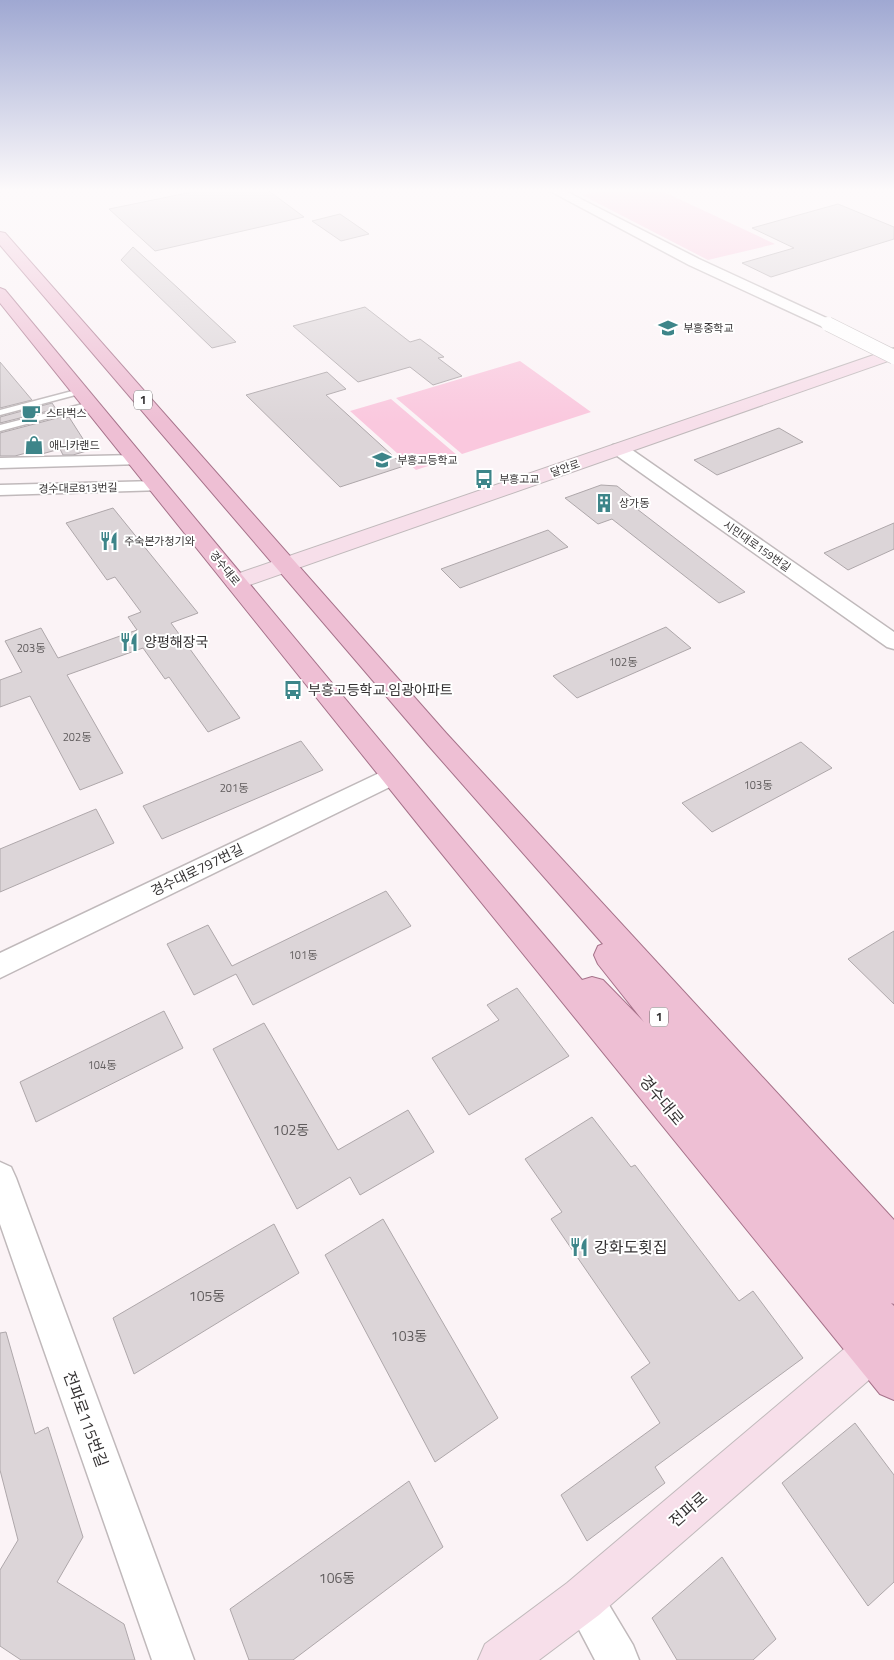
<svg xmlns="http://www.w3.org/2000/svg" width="894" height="1660" font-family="'Titillium Web','Noto Sans KR',sans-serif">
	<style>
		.green { fill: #fac8de }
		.building { fill: #dcd5d8; stroke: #aea7aa }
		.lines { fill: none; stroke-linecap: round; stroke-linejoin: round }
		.lane-casing { stroke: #c0b9bb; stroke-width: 3 }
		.street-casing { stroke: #c0b9bb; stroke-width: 3 }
		.secondary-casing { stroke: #c0b9bb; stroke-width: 2 }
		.primary-casing { stroke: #a6728a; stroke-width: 2 }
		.lane { fill: #fff; fill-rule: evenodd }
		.street { fill: #fff; fill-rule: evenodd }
		.secondary { fill: #f7dfea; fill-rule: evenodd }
		.primary { fill: #eebfd4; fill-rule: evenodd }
		.street-bridge-casing { stroke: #c0b9bb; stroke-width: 15; stroke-linecap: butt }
		.street-bridge { stroke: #fff; stroke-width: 14 }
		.labels { text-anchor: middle; stroke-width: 4; stroke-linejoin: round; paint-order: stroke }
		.far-poi-label { font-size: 11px; fill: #363334; stroke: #fff; text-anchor: start }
		.far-street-label { font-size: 11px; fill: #363334; stroke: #fff }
		.number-label { font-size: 11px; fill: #605c5d }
		.shield { fill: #fff; stroke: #727071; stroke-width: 1 }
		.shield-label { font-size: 12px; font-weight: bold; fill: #363334 }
		.poi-label { font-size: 14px; fill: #363334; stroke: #fff; text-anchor: start }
		.street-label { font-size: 14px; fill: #363334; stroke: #fff }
		.near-number-label { font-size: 14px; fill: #605c5d }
		.near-street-label { font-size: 16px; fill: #363334; stroke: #fff }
		.near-poi-label { font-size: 16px; fill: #363334; stroke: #fff; text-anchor: start }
	</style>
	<rect width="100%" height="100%" fill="#fbf3f6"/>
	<path class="green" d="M600,191H662L775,244L708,260L582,195Z
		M520,361L591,412L462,454L396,398Z
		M391,399L458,456L416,470L350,411Z"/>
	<path class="building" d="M197,191H269L304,217L155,251L109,209Z
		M838,204L894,227V239L771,277L742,263L794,248L752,228Z
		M340,214L369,234L341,241L312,221Z
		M133,247L179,289L236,342L212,348L121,260Z
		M365,307L410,342L420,339L444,357L438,358L462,376L433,385L410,367L358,382L293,326Z
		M0,362L32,400L0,408Z
		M327,372L346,389L326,395L404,466L340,487L246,395Z
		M52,403L56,409L0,423V417Z
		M61,417L63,419L69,417L90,450L73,455H63L60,449L38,455L28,456L26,453L15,456H0V433Z
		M779,428L803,442L717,475L694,460Z
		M601,485L617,486L644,507L637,509L745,592L719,603L612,519L598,524L565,498Z
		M113,508L198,613L171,623L240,718L208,732L169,677L165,679L143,648L67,675L123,773L80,790L30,696L0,707V680L22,672L5,641L41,628L58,658L137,630L128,617L141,612L115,577L107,580L66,523Z
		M894,523V549L848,570L824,553Z
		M548,530L568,547L460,588L441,569Z
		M666,627L691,648L577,698L553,676Z
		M301,741L323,770L162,839L143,806Z
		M801,742L832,768L712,832L682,803Z
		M96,809L114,843L0,892V849Z
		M386,891L411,926L253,1005L236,974L194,995L167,944L208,925L232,966Z
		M894,931V1004L848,959Z
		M517,988L569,1056L469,1115L432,1058L499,1020L487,1005Z
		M164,1011L183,1048L36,1122L20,1082Z
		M264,1023L338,1150L408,1110L434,1152L360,1195L350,1177L297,1209L213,1049Z
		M592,1117L631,1167L635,1165L739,1301L753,1291L803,1358L655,1467L665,1483L587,1541L561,1495L660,1423L631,1377L650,1363L551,1219L562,1212L525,1159Z
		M383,1219L498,1418L435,1462L325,1255Z
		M274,1224L299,1273L134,1374L113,1318Z
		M6,1332L35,1434L48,1427L83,1537L57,1582L124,1624L135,1660H21L0,1646V1570L18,1540L0,1470V1333Z
		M855,1423L894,1475V1582L868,1606L782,1483Z
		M409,1481L443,1547L293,1660H249L230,1609Z
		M722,1557L776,1639L753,1660H677L652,1618Z"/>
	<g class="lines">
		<g class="lane-casing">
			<path id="lane" d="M80,389H83V393L0,415V410Z
				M91,402L95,404L94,406L0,431V425Z"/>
		</g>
		<g class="street-casing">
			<path id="street" d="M550,191H565L699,259L833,321L835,324L833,327H823L689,265Z
				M619,444L625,445L894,632V649L887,647L613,453L610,449L613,445Z
				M136,455L142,456L145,460L142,464L0,468V458Z
				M157,481L163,482L166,486L163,490L0,495V485Z
				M394,766L402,769L406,775L402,781L0,978V953Z
				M0,1162L11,1167L16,1178L194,1660H152L0,1224Z
				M583,1579L597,1585L633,1645L639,1660H595L563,1599L569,1585Z"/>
		</g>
		<g class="secondary-casing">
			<path id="secondary" d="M894,348V359L244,587L236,589L228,587L225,582L228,577Z
				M871,1332L885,1338L891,1352L885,1366L599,1615L539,1660H478L485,1644L567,1583L857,1338Z"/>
		</g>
		<g class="primary-casing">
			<path id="primary" d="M0,232L5,233L446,733L894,1220V1304L891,1303L894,1306V1400L880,1394L421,828L0,303V288L5,290L441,814L582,980L592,977L603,980L644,1022L598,964L594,955L598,946L603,944L428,745L0,245Z"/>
		</g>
		<use href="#lane" class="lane"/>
		<use href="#street" class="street"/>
		<use href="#secondary" class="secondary"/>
		<use href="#primary" class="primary"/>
		<g class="street-bridge-casing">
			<path id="street-bridge" d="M828,324L894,357"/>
		</g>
		<use href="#street-bridge" class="street-bridge"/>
	</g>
	<linearGradient id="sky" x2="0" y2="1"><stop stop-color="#9fa8d2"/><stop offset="0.45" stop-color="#fdfafb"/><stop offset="1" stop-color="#fdfafb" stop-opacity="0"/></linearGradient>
	<rect width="894" height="423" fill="url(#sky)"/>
	<defs>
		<g id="school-bare" transform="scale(1.5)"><path d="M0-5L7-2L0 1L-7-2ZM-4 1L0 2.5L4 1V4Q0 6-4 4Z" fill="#3d8589" stroke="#fff" stroke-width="2.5" paint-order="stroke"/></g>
		<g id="cafe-bare" transform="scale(1.5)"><path d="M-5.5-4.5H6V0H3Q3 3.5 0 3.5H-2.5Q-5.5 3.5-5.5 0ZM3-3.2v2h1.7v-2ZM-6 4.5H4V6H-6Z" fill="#3d8589" stroke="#fff" stroke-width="2.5" paint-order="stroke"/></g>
		<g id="shop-bare" transform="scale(1.5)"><path d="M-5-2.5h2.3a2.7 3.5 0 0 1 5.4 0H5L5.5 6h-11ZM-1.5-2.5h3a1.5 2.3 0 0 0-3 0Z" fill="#3d8589" stroke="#fff" stroke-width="2.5" paint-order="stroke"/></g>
		<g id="bus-bare" transform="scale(1.5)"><path d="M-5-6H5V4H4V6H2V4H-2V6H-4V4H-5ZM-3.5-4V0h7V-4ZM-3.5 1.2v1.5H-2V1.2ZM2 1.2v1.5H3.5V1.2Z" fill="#3d8589" stroke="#fff" stroke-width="2.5" paint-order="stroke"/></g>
		<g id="building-bare" transform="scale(1.5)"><path d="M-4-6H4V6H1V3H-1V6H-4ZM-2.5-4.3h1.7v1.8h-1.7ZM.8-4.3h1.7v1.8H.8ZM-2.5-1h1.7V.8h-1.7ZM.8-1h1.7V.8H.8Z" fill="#3d8589" stroke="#fff" stroke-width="2.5" paint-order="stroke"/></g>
		<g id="restaurant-bare" transform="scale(1.5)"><path d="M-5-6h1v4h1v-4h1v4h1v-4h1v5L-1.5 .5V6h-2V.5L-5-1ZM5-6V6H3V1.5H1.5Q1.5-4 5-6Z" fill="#3d8589" stroke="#fff" stroke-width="2.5" paint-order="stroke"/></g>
	</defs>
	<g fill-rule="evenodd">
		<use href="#school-bare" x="668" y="328"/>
		<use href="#cafe-bare" x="31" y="413"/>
		<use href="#shop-bare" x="34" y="445"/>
		<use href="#school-bare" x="382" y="460"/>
		<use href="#bus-bare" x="484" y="479"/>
		<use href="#building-bare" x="604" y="503"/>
		<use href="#restaurant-bare" x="109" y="541"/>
		<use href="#restaurant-bare" x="129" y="642"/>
		<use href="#bus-bare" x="293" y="690"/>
		<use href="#restaurant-bare" x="579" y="1247"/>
	</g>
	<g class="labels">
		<g class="far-poi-label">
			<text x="683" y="332">부흥중학교</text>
			<text x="46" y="417">스타벅스</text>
			<text x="49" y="449">애니카랜드</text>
			<text x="397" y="464">부흥고등학교</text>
			<text x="499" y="483">부흥고교</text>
			<text x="619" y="507">상가동</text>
			<text x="124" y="545">주숙본가청기와</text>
		</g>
		<g class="far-street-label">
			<text transform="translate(565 468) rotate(-19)" y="4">달안로</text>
			<text transform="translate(78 488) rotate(-1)" y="4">경수대로813번길</text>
			<text transform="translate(757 546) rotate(35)" y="4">시민대로159번길</text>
			<text transform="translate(225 568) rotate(51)" y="4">경수대로</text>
		</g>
		<g class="number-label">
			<text x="31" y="652">203동</text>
			<text x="623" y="666">102동</text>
			<text x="77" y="741">202동</text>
			<text x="758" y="789">103동</text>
			<text x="234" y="792">201동</text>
			<text x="303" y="959">101동</text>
			<text x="102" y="1069">104동</text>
		</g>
		<g class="shield">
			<rect x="134" y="390.5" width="18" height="19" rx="4"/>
			<rect x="650" y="1007.5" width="18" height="19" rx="4"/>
		</g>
		<g class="shield-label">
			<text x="143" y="404">1</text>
			<text x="659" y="1021">1</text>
		</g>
		<g class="poi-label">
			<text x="144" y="647">양평해장국</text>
			<text x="308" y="695">부흥고등학교.임광아파트</text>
		</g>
		<g class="street-label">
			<text transform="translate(197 870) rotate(-26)" y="5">경수대로797번길</text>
		</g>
		<g class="near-number-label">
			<text x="291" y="1135">102동</text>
			<text x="207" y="1301">105동</text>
			<text x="409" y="1341">103동</text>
			<text x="337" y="1583">106동</text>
		</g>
		<g class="near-street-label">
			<text transform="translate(662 1100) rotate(50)" y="6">경수대로</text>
			<text transform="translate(86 1419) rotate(70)" y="6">전파로115번길</text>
			<text transform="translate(688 1509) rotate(-41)" y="6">전파로</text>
		</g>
		<g class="near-poi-label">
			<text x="594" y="1253">강화도횟집</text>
		</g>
	</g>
</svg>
